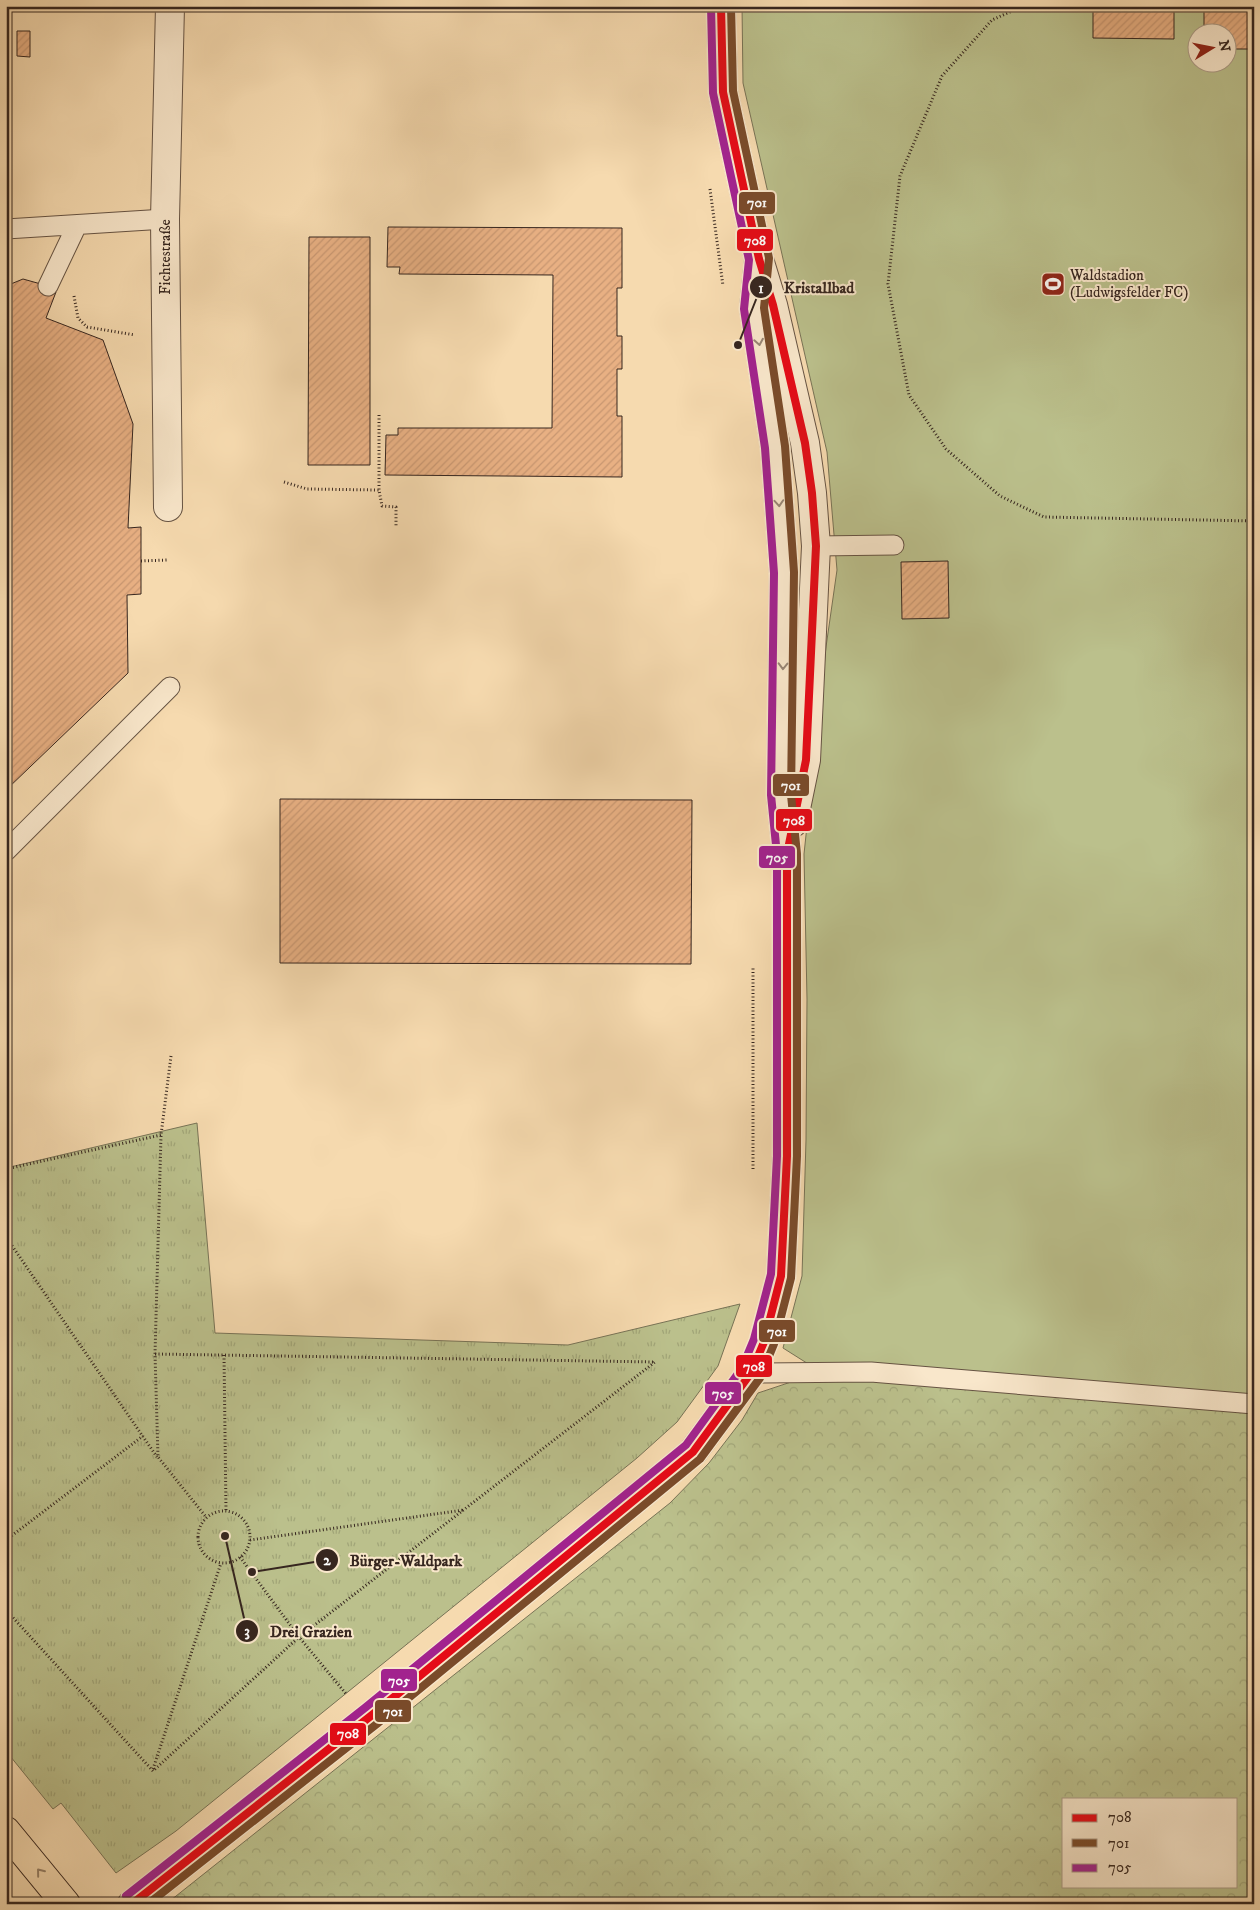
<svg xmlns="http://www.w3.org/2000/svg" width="1260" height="1910" font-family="'IM FELL DW Pica',serif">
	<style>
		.forest { fill: url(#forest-crowns); stroke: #787356; fill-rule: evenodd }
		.park { fill: url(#park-tufts); stroke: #787356 }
		.pitch { fill: #bbc08c; stroke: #787356; fill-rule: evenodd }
		.building { fill: url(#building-hatch); stroke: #36261f }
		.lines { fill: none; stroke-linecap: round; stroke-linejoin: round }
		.lane-casing { stroke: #665343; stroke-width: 21 }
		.street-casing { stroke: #665343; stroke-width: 30 }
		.highway-casing { stroke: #36261f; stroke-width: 30 }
		.path { stroke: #36261f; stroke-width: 3; stroke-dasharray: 1 2.5; stroke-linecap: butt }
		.lane { stroke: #f9e7cb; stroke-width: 19 }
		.street { stroke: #f9e7cb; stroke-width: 28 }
		.highway { stroke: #f6daaf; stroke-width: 28 }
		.bus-1-casing { stroke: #f9e7cb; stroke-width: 11 }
		.bus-2-casing { stroke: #f9e7cb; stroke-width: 11 }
		.bus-3-casing { stroke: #f9e7cb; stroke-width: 11 }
		.bus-1 { stroke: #e50b17; stroke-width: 8 }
		.bus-2 { stroke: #7a4b2a; stroke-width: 8 }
		.bus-3 { stroke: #a2238e; stroke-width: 8 }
		.oneway { stroke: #988675 }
		.oneway2 { stroke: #968067 }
		.labels { text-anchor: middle; stroke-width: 4; stroke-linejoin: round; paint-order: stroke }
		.street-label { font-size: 15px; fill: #36261f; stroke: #f9e7cb }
		.poi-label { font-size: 15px; fill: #36261f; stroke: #f9e7cb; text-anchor: start }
		.leader { fill: none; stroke: #36261f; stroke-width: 2 }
		.callout-dot { fill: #36261f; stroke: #f9e7cb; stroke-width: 2 }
		.mark-label { font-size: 15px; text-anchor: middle; font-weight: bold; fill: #fff }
		.callout-label { font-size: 16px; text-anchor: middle; font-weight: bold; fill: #36261f; stroke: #f9e7cb; stroke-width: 4; stroke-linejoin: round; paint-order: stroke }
		.line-badge { stroke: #f9e7cb; stroke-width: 2 }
		.badge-label { font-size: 14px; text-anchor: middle; font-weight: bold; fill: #fff }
	</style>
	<defs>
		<pattern id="forest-crowns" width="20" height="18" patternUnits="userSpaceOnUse" patternTransform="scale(1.25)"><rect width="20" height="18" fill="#bbc08c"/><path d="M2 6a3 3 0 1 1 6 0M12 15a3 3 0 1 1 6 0" fill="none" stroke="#a1a578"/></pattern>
		<pattern id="park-tufts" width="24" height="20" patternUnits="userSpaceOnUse" patternTransform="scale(1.25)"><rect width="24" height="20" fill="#bbc08c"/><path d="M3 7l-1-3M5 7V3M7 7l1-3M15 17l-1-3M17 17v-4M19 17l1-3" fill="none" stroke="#a1a578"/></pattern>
		<pattern id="building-hatch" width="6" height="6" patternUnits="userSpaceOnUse" patternTransform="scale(1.25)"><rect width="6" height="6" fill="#e8b083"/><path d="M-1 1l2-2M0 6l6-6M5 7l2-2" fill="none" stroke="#c89771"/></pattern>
	</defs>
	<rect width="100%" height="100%" fill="#f6daaf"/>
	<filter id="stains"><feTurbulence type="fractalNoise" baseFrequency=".004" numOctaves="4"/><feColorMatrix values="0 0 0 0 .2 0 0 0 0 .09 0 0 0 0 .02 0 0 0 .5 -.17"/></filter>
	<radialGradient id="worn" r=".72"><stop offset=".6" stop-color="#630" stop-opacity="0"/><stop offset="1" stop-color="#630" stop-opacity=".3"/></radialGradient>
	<path class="forest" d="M821,1372L1254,1404V1904H166L670,1503L709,1463L742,1420L758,1393ZM1064,1799H1236V1886H1064Z"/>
	<path class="park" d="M197,1123L215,1333L568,1345L740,1304L718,1366L677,1422L637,1458L176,1831L116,1873L61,1803L53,1809L6,1751V1168Z"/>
	<path class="pitch" d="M742,6H1254V1403L821,1372L783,1348L802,1276L806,1140L807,999L804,854L826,647L837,570L827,452L743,83ZM1198,32H1228V62H1198Z"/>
	<path class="building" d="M1093,6H1174V39L1093,38Z
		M1204,6H1254V49H1228V32H1204Z
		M17,31H30V57L17,56Z
		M388,227L622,228V288H617V336H622V369H617V416H622V477L385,475L386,435H398V428H552L553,275L399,274L400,267H387Z
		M309,237H370V465H308Z
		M23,279L48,286L56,292L46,318L103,340L133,424L128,528L141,527V594L127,595L128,673L6,790V286Z
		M948,561L949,618L902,619L901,562Z
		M280,799L692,800L691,964L280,963Z"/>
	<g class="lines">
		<g class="lane-casing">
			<path id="lane" d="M6,229L165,219
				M48,286L77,225
				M816,546L894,545
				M6,851L170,687
				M751,1373L871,1372L1254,1404"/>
		</g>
		<g class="street-casing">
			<path id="street" d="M721,6L723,92L759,259L773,305L805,443L812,493L816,546L806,760L793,823
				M168,507L165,219L170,6
				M132,1904L372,1715L693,1452L751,1373L764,1342L781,1276L787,1156V854L781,795L784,573L775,447L754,308L759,259"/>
		</g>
		<g class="highway-casing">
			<path id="highway" d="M6,1831L66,1904"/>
		</g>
		<path class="path" d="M1023,6L992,20L942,76L900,176L888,284L909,395L946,449L1000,496L1044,517L1254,521
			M710,189L723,286
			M74,296L78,318L87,327L135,335
			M379,415V490L382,506L396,507V527
			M284,482L307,489L379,490
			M141,561L168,560
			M171,1056L161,1135L155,1354L158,1457L206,1517
			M6,1169L161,1135
			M753,1169V966
			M6,1237L157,1457
			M155,1354L655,1362
			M224,1355L226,1511
			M198 1537a26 26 0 1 1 52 0a26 26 0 1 1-52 0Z
			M6,1540L143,1436
			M250,1540L464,1510
			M240,1557L299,1637L347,1695
			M6,1610L153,1771L299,1637L655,1362
			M153,1769L221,1563"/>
		<use href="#lane" class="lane"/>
		<use href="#street" class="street"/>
		<use href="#highway" class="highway"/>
		<g class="bus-1-casing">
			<path id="bus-1" d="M132,1904L372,1715L693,1452L751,1373L764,1342L781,1276L787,1156V854L806,760L816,546L812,493L805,443L773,305L759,259L723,92L721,6"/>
		</g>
		<g class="bus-2-casing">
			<path id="bus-2" d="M148,1904L378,1723L700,1459L760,1378L774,1344L791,1278L797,1156V854L791,795L794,572L785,446L764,308L769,258L733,91L731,6"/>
		</g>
		<g class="bus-3-casing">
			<path id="bus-3" d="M126,1896L366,1707L686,1445L742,1368L754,1339L771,1274L777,1156V855L771,795L774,573L765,448L744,309L749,260L713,93L711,6"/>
		</g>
		<use href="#bus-1" class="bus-1"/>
		<use href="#bus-2" class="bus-2"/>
		<use href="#bus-3" class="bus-3"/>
	</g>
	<defs><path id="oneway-chevron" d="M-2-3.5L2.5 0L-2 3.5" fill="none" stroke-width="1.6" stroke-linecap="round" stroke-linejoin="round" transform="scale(1.25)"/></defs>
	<g class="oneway">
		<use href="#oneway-chevron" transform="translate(759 342) rotate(80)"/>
		<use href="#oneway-chevron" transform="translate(779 503) rotate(86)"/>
		<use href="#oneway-chevron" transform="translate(783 666) rotate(91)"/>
	</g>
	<use class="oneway2" href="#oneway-chevron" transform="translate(40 1872) rotate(-129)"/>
	<defs>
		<g id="stadium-square" transform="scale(1.25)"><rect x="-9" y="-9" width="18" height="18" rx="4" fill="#8f2418" stroke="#f9e7cb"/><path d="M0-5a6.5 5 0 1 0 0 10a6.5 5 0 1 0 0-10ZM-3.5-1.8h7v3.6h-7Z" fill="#fff"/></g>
	</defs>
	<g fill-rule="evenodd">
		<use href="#stadium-square" x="1053" y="284"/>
	</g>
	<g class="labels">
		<g class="street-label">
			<text transform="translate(165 257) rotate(-90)" y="5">Fichtestraße</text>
		</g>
		<g class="poi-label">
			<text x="1070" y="280">Waldstadion<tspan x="1070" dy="17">(Ludwigsfelder FC)</tspan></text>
		</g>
	</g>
	<path class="leader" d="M738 345L761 287M252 1572L327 1560M225 1536L247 1631"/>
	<g class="callout-dot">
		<circle cx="738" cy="345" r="5"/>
		<circle cx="252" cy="1572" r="5"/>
		<circle cx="225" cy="1536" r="5"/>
		<circle cx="761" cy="287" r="12"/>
		<circle cx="327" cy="1560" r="12"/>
		<circle cx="247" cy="1631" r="12"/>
	</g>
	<g class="mark-label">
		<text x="761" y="293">1</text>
		<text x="327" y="1565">2</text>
		<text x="247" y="1636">3</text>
	</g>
	<g class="callout-label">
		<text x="819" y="293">Kristallbad</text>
		<text x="406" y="1566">Bürger-Waldpark</text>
		<text x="311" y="1637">Drei Grazien</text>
	</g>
	<g class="line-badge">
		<rect x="738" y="191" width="38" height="24" rx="5" fill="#7a4b2a"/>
		<rect x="736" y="228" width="38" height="24" rx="5" fill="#e50b17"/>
		<rect x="772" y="773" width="38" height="24" rx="5" fill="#7a4b2a"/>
		<rect x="775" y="808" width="38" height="24" rx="5" fill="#e50b17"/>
		<rect x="758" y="845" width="38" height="24" rx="5" fill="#a2238e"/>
		<rect x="758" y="1319" width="38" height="24" rx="5" fill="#7a4b2a"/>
		<rect x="735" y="1354" width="38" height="24" rx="5" fill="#e50b17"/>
		<rect x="704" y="1381" width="38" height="24" rx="5" fill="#a2238e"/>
		<rect x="380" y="1668" width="38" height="24" rx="5" fill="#a2238e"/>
		<rect x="374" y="1699" width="38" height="24" rx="5" fill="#7a4b2a"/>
		<rect x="329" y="1722" width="38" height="24" rx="5" fill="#e50b17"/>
	</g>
	<g class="badge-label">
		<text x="757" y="207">701</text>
		<text x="755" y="245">708</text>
		<text x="791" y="790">701</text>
		<text x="794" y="825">708</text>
		<text x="777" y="862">705</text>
		<text x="777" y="1336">701</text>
		<text x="754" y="1371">708</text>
		<text x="723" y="1398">705</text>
		<text x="399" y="1685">705</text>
		<text x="393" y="1716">701</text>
		<text x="348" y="1738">708</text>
	</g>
	<rect width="1260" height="1910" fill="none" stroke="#f6daaf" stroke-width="25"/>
	<rect x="8" y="8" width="1245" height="1895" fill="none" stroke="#36261f" stroke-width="2.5"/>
	<rect x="12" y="12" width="1235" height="1885" fill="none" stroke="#36261f"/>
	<rect x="1062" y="1798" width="175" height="90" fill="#f9e7cb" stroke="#ab9a86"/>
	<rect x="1072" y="1814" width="25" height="8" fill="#e50b17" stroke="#ab9a86"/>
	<text x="1108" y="1822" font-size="15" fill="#36261f">708</text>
	<rect x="1072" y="1839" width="25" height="8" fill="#7a4b2a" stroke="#ab9a86"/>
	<text x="1108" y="1848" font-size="15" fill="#36261f">701</text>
	<rect x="1072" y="1864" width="25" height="8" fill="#a2238e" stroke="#ab9a86"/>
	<text x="1108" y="1872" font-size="15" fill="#36261f">705</text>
	<g transform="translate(1212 48) rotate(80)"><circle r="24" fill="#f9e7cb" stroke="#ab9a86"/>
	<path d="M0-4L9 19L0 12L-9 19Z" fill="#8f2418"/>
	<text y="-8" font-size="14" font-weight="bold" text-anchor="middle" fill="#36261f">N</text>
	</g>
	<rect width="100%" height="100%" filter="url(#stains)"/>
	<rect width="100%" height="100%" fill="url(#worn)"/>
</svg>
